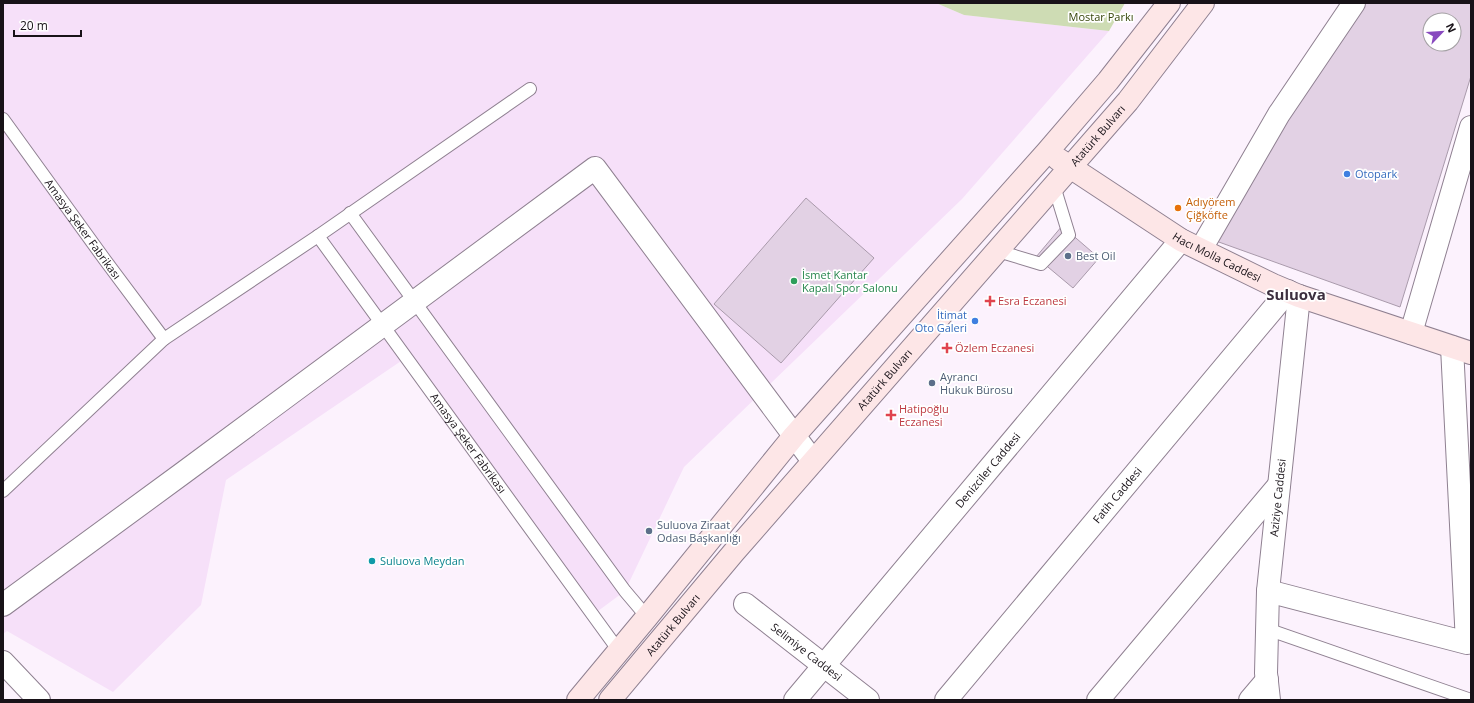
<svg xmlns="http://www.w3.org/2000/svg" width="1474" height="703" font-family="'Open Sans',sans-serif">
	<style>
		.built { fill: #f6e0f9 }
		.green { fill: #cedcb4 }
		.building { fill: #e2d1e4; stroke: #a99aab; fill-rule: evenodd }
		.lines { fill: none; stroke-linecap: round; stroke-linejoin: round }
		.lane-casing { stroke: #8f8091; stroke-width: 14 }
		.street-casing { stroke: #8f8091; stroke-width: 24 }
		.secondary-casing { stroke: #8f8091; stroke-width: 24 }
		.lane { stroke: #fff; stroke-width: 12 }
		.street { stroke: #fff; stroke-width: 22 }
		.secondary { stroke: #fde6e7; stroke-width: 22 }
		.shop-dot { fill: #3f7fe0; stroke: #fff; stroke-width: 1.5 }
		.food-dot { fill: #e8710a; stroke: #fff; stroke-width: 1.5 }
		.service-dot { fill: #5c6f8a; stroke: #fff; stroke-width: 1.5 }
		.leisure-dot { fill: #2e9e5b; stroke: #fff; stroke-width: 1.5 }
		.health-dot { fill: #e0444e; stroke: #fff; stroke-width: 1.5 }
		.culture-dot { fill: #0f9aa8; stroke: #fff; stroke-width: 1.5 }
		.labels { text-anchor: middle; stroke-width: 3.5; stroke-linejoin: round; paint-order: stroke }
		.park-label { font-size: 11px; fill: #354509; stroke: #fff }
		.street-label { font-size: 11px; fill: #181218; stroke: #fff }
		.shop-label { font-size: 11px; fill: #366cbe; stroke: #fff; text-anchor: start }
		.food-label { font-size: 11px; fill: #c56008; stroke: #fff; text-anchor: start }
		.service-label { font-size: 11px; fill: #4e5e75; stroke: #fff; text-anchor: start }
		.leisure-label { font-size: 11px; fill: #27864d; stroke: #fff; text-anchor: start }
		.health-label { font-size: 11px; fill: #be3a42; stroke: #fff; text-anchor: start }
		.culture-label { font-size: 11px; fill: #0d838f; stroke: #fff; text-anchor: start }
		.district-label { font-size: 15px; font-weight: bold; fill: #3c2f3e; stroke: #fff }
	</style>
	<rect width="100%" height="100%" fill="#fcf2fd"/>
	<path class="built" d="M3,3H936L964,15L1109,31L962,199L684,467L625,591L594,614L407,357L226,480L201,605L113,692L7,631L3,634Z"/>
	<path class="green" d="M936,3H1125L1109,31L964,15Z"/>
	<path class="building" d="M1362,3H1471V76L1400,307L1216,241L1292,106ZM1430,20H1454V44H1430Z
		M806,198L874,258L781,363L714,304Z
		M1062,226L1099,258L1073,288L1036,257Z"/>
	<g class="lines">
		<g class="lane-casing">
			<g id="lane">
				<path id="s1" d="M3,119L105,260L164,339L318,236L530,89"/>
				<path d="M350,213L625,591L647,617"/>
				<path id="s2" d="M318,236L619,651"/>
				<path d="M998,251L1041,264L1069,235L1054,186"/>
				<path d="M3,491L164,339"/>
				<path d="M1267,629L1471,700"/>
			</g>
		</g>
		<g class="street-casing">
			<g id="street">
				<path d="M1201,249L1279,114L1354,3"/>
				<path d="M1411,333L1471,127"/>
				<path d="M1268,591L1467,643L1452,347"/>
				<path id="s3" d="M745,604L868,700"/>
				<path d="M3,605L183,473L595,168L813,461"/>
				<path d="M3,662L39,700"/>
				<path id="s4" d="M795,700L1181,240"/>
				<path id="s5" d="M946,700L1288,291"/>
				<path d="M1098,700L1279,485"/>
				<path d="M1250,700L1267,680"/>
				<path id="s6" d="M1269,700L1266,673L1268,591L1299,296"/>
			</g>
		</g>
		<g class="secondary-casing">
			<g id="secondary">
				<path id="s7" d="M1058,159L1181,240L1273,285L1299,296L1471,353"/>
				<path d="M578,700L647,617L794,436L1047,152L1108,81L1169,3"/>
				<path id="s8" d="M610,700L734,552L1128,101L1203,3"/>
			</g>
		</g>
		<use href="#lane" class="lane"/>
		<use href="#street" class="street"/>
		<use href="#secondary" class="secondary"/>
	</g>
	<g class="shop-dot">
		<circle cx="1347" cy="174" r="4"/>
		<circle cx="975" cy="321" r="4"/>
	</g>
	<circle class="food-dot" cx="1178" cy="208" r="4"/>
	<g class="service-dot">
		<circle cx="1068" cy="256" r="4"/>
		<circle cx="932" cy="383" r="4"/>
		<circle cx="649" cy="531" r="4"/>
	</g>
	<circle class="leisure-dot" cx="794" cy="281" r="4"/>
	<g class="health-dot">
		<path d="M988 295h4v4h4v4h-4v4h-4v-4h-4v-4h4z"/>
		<path d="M945 342h4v4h4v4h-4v4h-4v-4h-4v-4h4z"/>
		<path d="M889 409h4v4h4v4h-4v4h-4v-4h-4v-4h4z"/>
	</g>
	<circle class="culture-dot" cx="372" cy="561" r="4"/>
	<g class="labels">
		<g class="park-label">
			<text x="1101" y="21">Mostar Parkı</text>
		</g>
		<g class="street-label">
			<text dy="4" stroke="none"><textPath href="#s8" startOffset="746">Atatürk Bulvarı</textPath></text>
			<text dy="4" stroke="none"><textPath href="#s1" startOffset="136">Amasya Şeker Fabrikası</textPath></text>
			<text dy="4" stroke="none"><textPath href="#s7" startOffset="187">Hacı Molla Caddesi</textPath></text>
			<text dy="4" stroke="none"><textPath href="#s8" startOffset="422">Atatürk Bulvarı</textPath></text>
			<text dy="4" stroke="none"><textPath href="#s2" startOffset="256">Amasya Şeker Fabrikası</textPath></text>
			<text dy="4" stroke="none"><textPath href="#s4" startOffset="300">Denizciler Caddesi</textPath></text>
			<text dy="4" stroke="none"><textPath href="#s5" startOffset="267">Fatih Caddesi</textPath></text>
			<text dy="4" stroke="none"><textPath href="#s6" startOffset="203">Aziziye Caddesi</textPath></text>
			<text dy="4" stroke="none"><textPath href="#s8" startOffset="98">Atatürk Bulvarı</textPath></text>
			<text dy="4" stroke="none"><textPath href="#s3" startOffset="78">Selimiye Caddesi</textPath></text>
		</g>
		<g class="shop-label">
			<text x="1355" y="178">Otopark</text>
			<text x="967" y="319" text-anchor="end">İtimat<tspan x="967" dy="13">Oto Galeri</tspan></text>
		</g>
		<g class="food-label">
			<text x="1186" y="206">Adıyörem<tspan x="1186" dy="13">Çiğköfte</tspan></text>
		</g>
		<g class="service-label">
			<text x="1076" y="260">Best Oil</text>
			<text x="940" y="381">Ayrancı<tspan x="940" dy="13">Hukuk Bürosu</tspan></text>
			<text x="657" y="529">Suluova Ziraat<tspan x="657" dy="13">Odası Başkanlığı</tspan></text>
		</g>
		<g class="leisure-label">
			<text x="802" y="279">İsmet Kantar<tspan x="802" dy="13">Kapalı Spor Salonu</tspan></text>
		</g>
		<g class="health-label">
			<text x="998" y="305">Esra Eczanesi</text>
			<text x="955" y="352">Özlem Eczanesi</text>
			<text x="899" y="413">Hatipoğlu<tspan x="899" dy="13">Eczanesi</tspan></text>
		</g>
		<g class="culture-label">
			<text x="380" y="565">Suluova Meydan</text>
		</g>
		<g class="district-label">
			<text x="1296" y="300">Suluova</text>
		</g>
	</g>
	<rect width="1474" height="703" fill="none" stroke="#181218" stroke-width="8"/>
	<g transform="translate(1442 32) rotate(65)"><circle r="19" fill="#ffffff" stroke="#a3a0a3"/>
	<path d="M0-3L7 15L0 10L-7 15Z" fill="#8849be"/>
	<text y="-6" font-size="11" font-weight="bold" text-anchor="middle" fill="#181218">N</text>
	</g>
	<path d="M14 30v6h67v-6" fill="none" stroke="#181218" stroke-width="2"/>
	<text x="20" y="30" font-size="12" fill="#181218" stroke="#ffffff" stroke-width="3" paint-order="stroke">20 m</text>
</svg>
